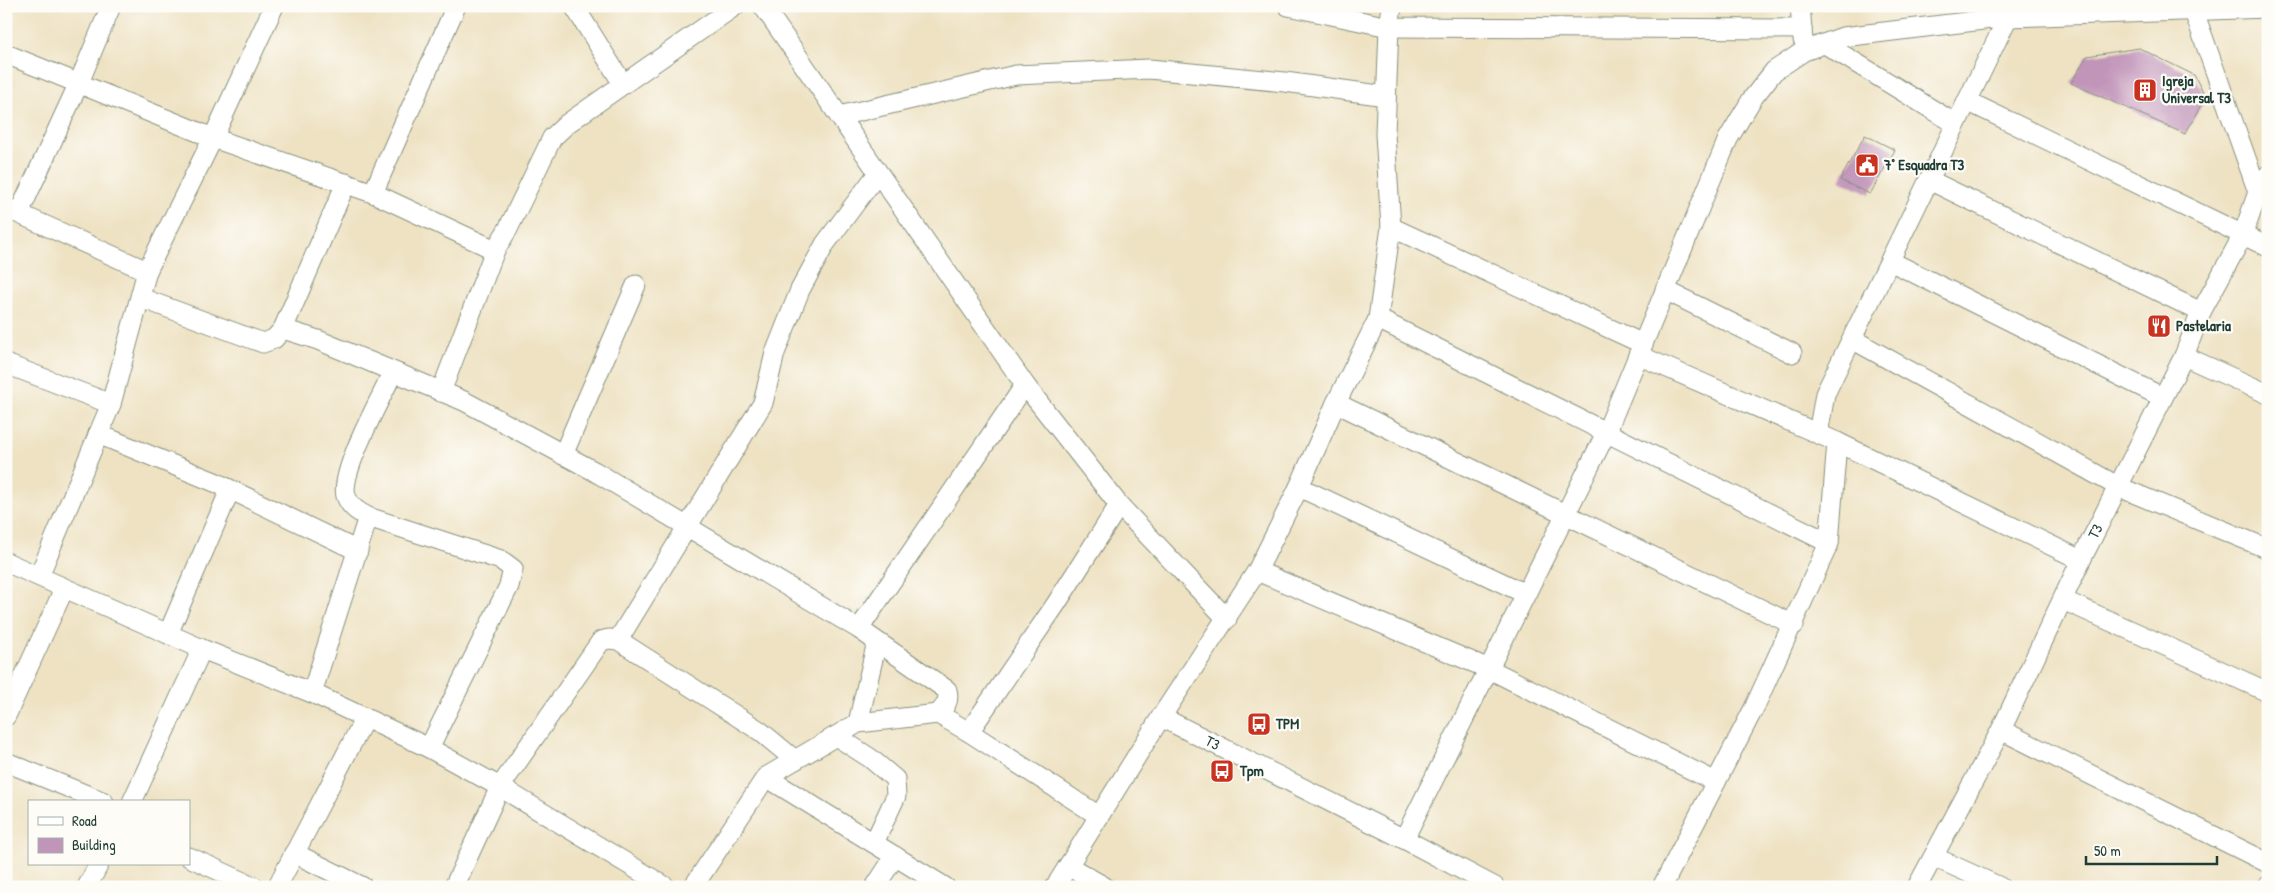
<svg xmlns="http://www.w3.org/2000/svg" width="2274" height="893" font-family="'Patrick Hand',sans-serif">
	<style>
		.building { fill: #c194ba }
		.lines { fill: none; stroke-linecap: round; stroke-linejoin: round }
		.minor-casing { stroke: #86907c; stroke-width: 21 }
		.minor { stroke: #fff; stroke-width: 19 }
		.labels { text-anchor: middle; stroke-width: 4.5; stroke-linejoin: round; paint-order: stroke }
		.poi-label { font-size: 15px; font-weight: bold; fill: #1f3d34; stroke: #fdfcf7; text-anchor: start }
		.street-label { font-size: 15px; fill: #1f3d34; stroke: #fdfcf7 }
	</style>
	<rect width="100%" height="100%" fill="#fdfcf7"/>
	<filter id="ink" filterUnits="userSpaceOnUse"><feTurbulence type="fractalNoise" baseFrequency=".02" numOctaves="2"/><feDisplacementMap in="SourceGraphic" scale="10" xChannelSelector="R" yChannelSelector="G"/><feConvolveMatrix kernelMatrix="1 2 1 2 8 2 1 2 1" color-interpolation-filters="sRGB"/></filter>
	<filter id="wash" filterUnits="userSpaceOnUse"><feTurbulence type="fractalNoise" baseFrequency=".0096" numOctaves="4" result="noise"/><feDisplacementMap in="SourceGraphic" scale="20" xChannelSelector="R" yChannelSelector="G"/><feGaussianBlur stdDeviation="1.12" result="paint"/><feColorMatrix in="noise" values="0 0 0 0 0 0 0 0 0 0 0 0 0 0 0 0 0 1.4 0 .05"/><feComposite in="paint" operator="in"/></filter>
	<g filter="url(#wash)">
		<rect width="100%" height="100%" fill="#eee2c3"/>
		<g id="blocks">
			<path class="building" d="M2139,48L2194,75L2206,98L2185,134L2071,83L2087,56Z
				M1865,135L1895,150L1870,194L1840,180Z"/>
		</g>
	</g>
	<g filter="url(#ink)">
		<use href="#blocks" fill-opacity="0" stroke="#86907c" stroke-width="1"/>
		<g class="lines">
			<g class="minor-casing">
				<g id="minor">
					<path d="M574,6L623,84"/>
					<path d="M763,6L1025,385L1119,505L1227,619"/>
					<path d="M1288,6L1389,27L1802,29"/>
					<path d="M1800,6L1803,40"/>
					<path d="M2192,6L2258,192"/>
					<path d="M1825,44L1956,124"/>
					<path d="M6,54L213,138L373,193L495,250"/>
					<path d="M1967,101L2268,247"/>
					<path d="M839,116L1016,75L1149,69L1285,82L1386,96"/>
					<path d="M1929,180L2201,312"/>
					<path d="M373,193L456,6"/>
					<path d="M6,208L147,271"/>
					<path d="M19,213L78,85L111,6"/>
					<path d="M1391,227L1643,344"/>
					<path d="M1890,261L2162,397"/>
					<path d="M1665,290L1792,353"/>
					<path d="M141,298L263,343L274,339L283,329L346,183"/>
					<path d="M1378,319L1829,543"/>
					<path d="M283,329L318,340L464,401L594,471L859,629L947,690C950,702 945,706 938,714L969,732L1099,816"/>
					<path d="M1852,339L2119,487L2268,549"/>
					<path d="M1638,355L1837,442L2081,560"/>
					<path d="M2184,356L2268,394"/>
					<path d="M6,364L111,404"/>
					<path d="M393,372C382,397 339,472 346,496C350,507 358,512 368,517L501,560L513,569L509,586L429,748"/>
					<path d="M441,392L495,250L508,229L552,138L568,123L735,6"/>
					<path d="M1336,403L1794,625"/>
					<path d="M98,434L217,483L358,551"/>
					<path d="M1818,434L1825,394L2008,17"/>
					<path d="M563,455L636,285"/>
					<path d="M1299,487L1526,594"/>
					<path d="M6,562L202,649L312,693L429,748L500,787L666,887"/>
					<path d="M1257,571L1489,669L1716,782"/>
					<path d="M39,576L111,404L147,271L213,138L274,6"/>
					<path d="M2063,600L2268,692"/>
					<path d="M859,629L1025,385"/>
					<path d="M168,634L230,490"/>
					<path d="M618,640L763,403L775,353L800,290L825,244L878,173"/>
					<path d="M312,693L368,517"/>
					<path d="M6,716L64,589"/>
					<path d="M1161,717L1257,571L1299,487L1336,403L1378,319L1391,227L1385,134L1389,27L1392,6"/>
					<path d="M858,723L877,642"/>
					<path d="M2001,730L2268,863"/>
					<path d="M969,732L1056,604L1119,505"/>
					<path d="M836,736L870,758L895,779L896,796L874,843"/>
					<path d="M6,762L104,802"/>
					<path d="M766,777L945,887"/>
					<path d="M132,802L202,649"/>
					<path d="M1404,839L1606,433L1728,139L1752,99L1774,71L1804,51L1843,37L2008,17L2268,8"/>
					<path d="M294,853L363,887"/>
					<path d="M189,857L255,887"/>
					<path d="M1934,857L2000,887"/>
					<path d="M1068,866L1105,887"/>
					<path d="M87,887L99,864"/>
					<path d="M277,887L365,718"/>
					<path d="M454,887L500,787L601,641L609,639L618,640L760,731L795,760"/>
					<path d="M693,887L766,777L858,723L938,714"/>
					<path d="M875,887L895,856"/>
					<path id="s1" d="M1055,887L1161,717L1404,839L1495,887"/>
					<path d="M1662,887L1755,706L1829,543L1837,442"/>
					<path id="s2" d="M1917,887L2001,730L2081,560L2184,356L2201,312L2243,235L2258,192L2268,175"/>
					<path d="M2267,887L2268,886"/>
				</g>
			</g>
			<use href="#minor" class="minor"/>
		</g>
	</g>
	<defs>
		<g id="building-square" transform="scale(1.25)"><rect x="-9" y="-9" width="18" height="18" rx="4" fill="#c8321e" stroke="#fdfcf7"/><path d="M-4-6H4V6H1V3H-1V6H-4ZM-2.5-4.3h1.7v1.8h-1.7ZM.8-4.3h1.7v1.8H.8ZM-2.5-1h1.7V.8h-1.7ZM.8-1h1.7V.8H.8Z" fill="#fff"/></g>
		<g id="civic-square" transform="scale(1.25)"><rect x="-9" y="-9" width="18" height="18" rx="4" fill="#c8321e" stroke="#fdfcf7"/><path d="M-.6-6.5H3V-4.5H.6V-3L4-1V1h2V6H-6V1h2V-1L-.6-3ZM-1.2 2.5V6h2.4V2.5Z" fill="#fff"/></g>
		<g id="restaurant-square" transform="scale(1.25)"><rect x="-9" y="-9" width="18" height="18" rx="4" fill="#c8321e" stroke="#fdfcf7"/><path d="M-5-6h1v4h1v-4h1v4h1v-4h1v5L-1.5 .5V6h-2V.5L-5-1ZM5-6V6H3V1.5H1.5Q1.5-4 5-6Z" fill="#fff"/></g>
		<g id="bus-square" transform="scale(1.25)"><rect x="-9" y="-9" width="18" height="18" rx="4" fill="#c8321e" stroke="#fdfcf7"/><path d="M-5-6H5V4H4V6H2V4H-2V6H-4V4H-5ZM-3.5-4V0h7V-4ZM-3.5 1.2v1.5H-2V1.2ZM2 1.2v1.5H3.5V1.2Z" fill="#fff"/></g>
	</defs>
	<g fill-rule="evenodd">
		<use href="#building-square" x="2145" y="90"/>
		<use href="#civic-square" x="1867" y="165"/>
		<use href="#restaurant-square" x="2159" y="326"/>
		<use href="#bus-square" x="1259" y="724"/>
		<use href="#bus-square" x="1222" y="771"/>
	</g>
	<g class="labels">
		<g class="poi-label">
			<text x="2162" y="86">Igreja<tspan x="2162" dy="17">Universal T3</tspan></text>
			<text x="1884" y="170">7° Esquadra T3</text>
			<text x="2176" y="331">Pastelaria</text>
			<text x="1276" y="729">TPM</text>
			<text x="1240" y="776">Tpm</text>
		</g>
		<g class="street-label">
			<text dy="5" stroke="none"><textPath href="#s2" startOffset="398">T3</textPath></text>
			<text dy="5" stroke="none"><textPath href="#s1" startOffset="258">T3</textPath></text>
		</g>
	</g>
	<rect width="2274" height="893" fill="none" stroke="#fdfcf7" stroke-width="25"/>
	<rect x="28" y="800" width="162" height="65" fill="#fdfcf7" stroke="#a4b0a9"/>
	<rect x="38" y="817" width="25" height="8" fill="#ffffff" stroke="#a4b0a9"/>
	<text x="72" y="826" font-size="15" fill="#1f3d34">Road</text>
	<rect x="38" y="838" width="25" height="15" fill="#c194ba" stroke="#a4b0a9"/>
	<text x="72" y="850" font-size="15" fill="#1f3d34">Building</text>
	<path d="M2086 856v8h131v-8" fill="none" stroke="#1f3d34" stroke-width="2.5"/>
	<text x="2094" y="856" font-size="15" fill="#1f3d34" stroke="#fdfcf7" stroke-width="4" paint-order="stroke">50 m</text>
</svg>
